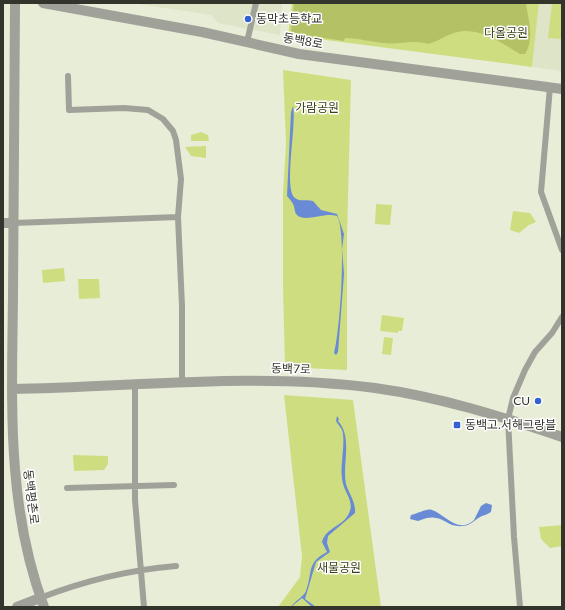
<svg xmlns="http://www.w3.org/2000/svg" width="565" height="610" font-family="Lato,'Noto Sans KR',sans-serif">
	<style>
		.built { fill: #dee4c7 }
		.green { fill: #cfdd81 }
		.forest { fill: #b4c165 }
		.water { fill: #698bd5 }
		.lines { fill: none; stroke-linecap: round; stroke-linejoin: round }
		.service { stroke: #a0a299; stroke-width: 6 }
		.minor { stroke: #a0a299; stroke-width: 10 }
		.tertiary { stroke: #a0a299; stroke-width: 10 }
		.poi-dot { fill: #3460d0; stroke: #fff; stroke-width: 1.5 }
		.labels { text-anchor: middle; stroke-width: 3; stroke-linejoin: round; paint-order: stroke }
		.poi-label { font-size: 12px; fill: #33342c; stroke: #fff; text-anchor: start }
		.park-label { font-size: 12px; fill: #3c421a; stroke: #fff }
		.street-label { font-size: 12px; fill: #33342c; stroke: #fff }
	</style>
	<rect width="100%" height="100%" fill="#e8edd8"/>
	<path class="built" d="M131,3H282L280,35L218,23L211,15Z
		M539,3H562V71L532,67Z"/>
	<path class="green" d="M292,3H539L532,67L288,35Z
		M552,3H562V39L548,38Z
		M283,70L351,80L347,238V370L285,367L283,287V193L286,144Z
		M201,132L208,135L209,141H191V135Z
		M206,146V158L191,156L185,147Z
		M376,204L392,205L390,225L375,224Z
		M513,211L530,213L536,222L529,225L519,233L510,230Z
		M64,268L65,281L43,283L42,270Z
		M78,279H99L100,298L79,299Z
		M382,315L404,318L402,331H398V333L380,331Z
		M384,337L393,338L391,355L382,354Z
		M284,395L353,400L381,607H278L300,577L302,556Z
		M73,455L108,456V464L104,470L74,471Z
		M562,525V546L550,548L541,539L539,527Z"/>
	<path class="forest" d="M294,3H526C528,19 535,38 525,54H520C500,42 477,25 454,33C444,36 437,42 428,44C413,39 399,45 383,43C371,42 358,38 345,38L344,41L298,34L291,31Z"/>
	<path class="water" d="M293,106C297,124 283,190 295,198C300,202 307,199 313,201L321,210L337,214L344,234L342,249L344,274L338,352L336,355L334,353C340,332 347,231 337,216C324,212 305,223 297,215C294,212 295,207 293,204C292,201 289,199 287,196L291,112Z
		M337,416L339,419L338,421C353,437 342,464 346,484C349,494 356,502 355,513L328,536L327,543L330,552L316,562L305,599L316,607H312L302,598L291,607C295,601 304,596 306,591C313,572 306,563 327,552L322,542C326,527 344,526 349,513C354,504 347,495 344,487C338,470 345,452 343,434C343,429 338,425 336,421Z
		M486,503L492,505L491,512C488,514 485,515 482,516C475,519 472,525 463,526C444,528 443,510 418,521L410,519L411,515C417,514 427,508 432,510C445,514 458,535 474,520L481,506Z"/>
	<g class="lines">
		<path class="service" d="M247,42L256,3
			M68,76L69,110L124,108L148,110L163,119L173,131L176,140L181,179L178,217L182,306V382
			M550,87L541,192L562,250
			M14,223L178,217
			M135,385V500L144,607
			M67,488L174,485
			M40,598C86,580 128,570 176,566
			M520,607L514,537L508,419L513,398L525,370L535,352L552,333L562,317"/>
		<path class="minor" d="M3,223H14
			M17,607L40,598"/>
		<path class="tertiary" d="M15,3C14,101 14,198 13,296C12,403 6,505 44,607
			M43,3L202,32L299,54L562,89
			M12,389C133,387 255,372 375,388C440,397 500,416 562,437"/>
	</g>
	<g class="poi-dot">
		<circle cx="248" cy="19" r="4"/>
		<circle cx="538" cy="401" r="4"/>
		<rect x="453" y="421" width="8" height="8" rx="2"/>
	</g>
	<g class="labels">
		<g class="poi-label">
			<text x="256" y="23">동막초등학교</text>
			<text x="530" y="405" text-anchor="end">CU</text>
			<text x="465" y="429">동백고.서해그랑블</text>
		</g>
		<g class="park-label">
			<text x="506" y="37">다올공원</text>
			<text x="317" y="112">가람공원</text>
			<text x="339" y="572">새물공원</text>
		</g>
		<g class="street-label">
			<text transform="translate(303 41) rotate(10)" y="4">동백8로</text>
			<text transform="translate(291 369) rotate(2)" y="4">동백7로</text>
			<text transform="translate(31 497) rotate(83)" y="4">동백평촌로</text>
		</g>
	</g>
	<rect width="565" height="610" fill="none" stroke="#33342c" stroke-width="8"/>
</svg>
